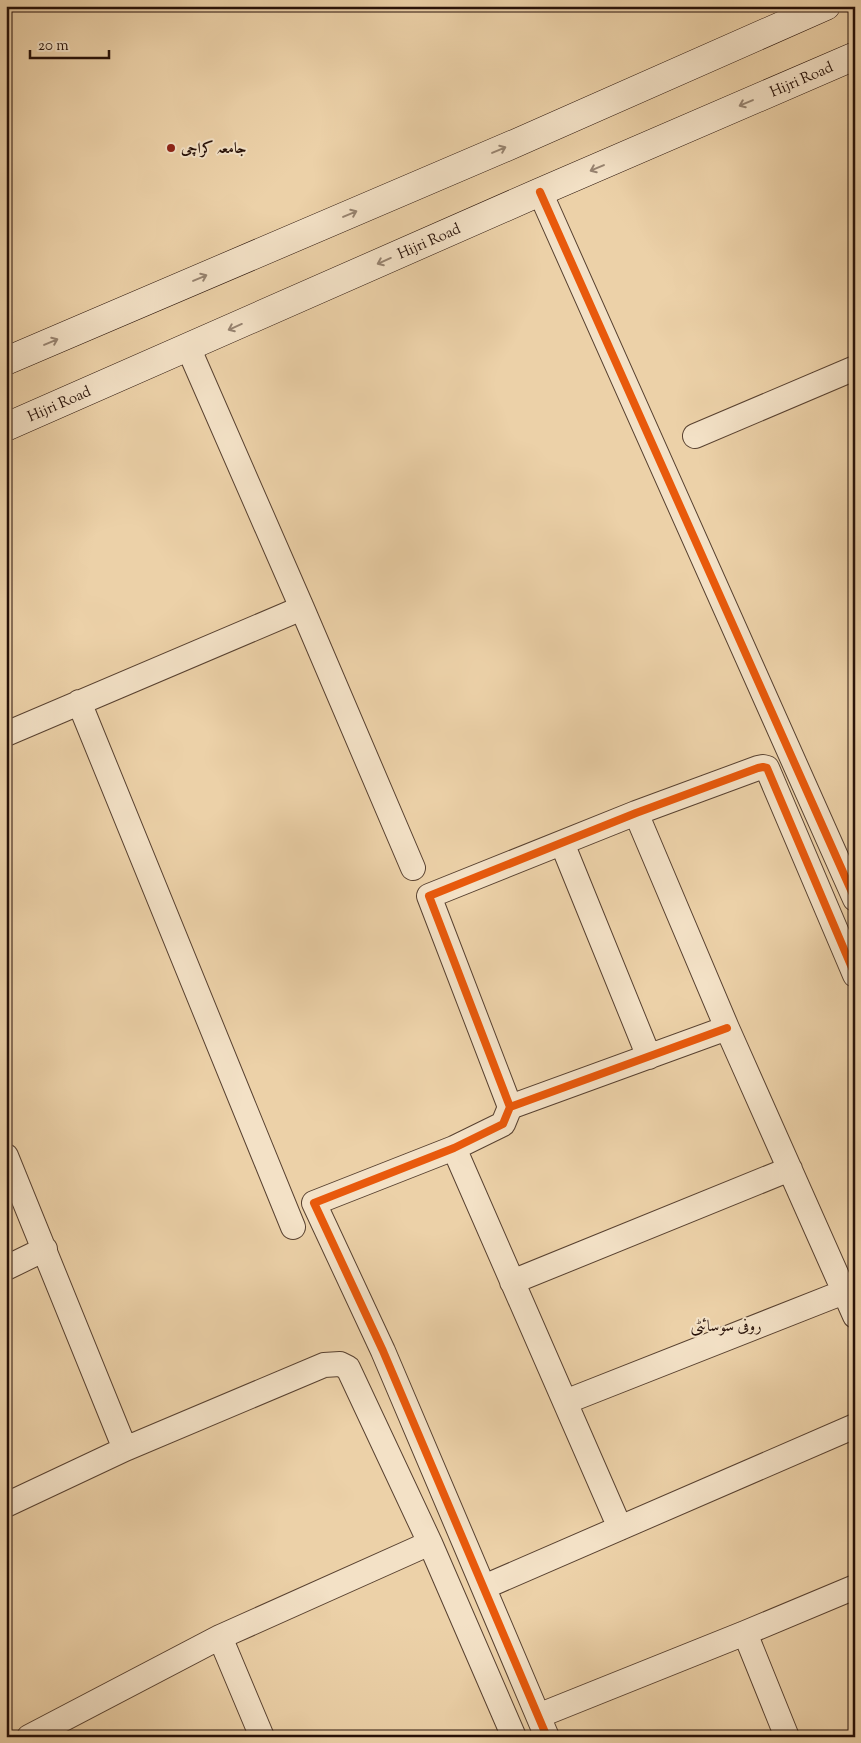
<svg xmlns="http://www.w3.org/2000/svg" width="861" height="1743" font-family="'Sorts Mill Goudy',Amiri,serif">
	<style>
		.lines { fill: none; stroke-linecap: round; stroke-linejoin: round }
		.street-casing { stroke: #584130; stroke-width: 26 }
		.secondary-casing { stroke: #271108; stroke-width: 29 }
		.street { stroke: #f3e1c6; stroke-width: 24 }
		.secondary { stroke: #f3e1c6; stroke-width: 28 }
		.cycleway-casing { stroke: #f3e1c6; stroke-width: 11 }
		.cycleway { stroke: #e8590c; stroke-width: 8 }
		.oneway { stroke: #978370 }
		.poi-dot { fill: #8f2418; stroke: #f3e1c6; stroke-width: 2 }
		.labels { text-anchor: middle; stroke-width: 4; stroke-linejoin: round; paint-order: stroke }
		.street-label { font-size: 15px; fill: #271108; stroke: #f3e1c6 }
		.poi-label { font-size: 15px; font-weight: bold; fill: #271108; stroke: #f3e1c6; text-anchor: start }
		.neighbourhood-label { font-size: 16px; fill: #271108; stroke: #f3e1c6 }
	</style>
	<rect width="100%" height="100%" fill="#ecd1a8"/>
	<filter id="stains"><feTurbulence type="fractalNoise" baseFrequency=".004" numOctaves="4"/><feColorMatrix values="0 0 0 0 .2 0 0 0 0 .09 0 0 0 0 .02 0 0 0 .5 -.17"/></filter>
	<radialGradient id="worn" r=".72"><stop offset=".6" stop-color="#630" stop-opacity="0"/><stop offset="1" stop-color="#630" stop-opacity=".3"/></radialGradient>
	<g class="lines">
		<g class="street-casing">
			<path id="street" d="M540,192L855,899
				M188,347L302,608L413,868
				M695,436L855,368
				M79,702L293,1227
				M6,734L302,608
				M636,813L727,1028L855,1316
				M562,843L649,1057
				M510,1107L429,896L636,813L758,768L763,767L767,768L855,975
				M454,1148L620,1528
				M6,1156L125,1449
				M6,1268L45,1249
				M512,1282L790,1169
				M565,1402L844,1292
				M6,1505L125,1449L324,1365L340,1364L348,1368L430,1543L514,1737
				M484,1587L855,1426
				M745,1633L787,1737
				M220,1637L262,1737
				M538,1716L745,1633L855,1587
				M29,1737L220,1637L430,1543
				M547,1737L383,1351L314,1203L454,1148L503,1124L510,1107L727,1028"/>
		</g>
		<g class="secondary-casing">
			<g id="secondary">
				<path d="M6,361L516,143L826,6"/>
				<path id="s1" d="M6,427L540,192L855,56"/>
			</g>
		</g>
		<use href="#street" class="street"/>
		<use href="#secondary" class="secondary"/>
		<g class="cycleway-casing">
			<path id="cycleway" d="M540,192L855,899
				M510,1107L429,896L636,813L758,768L763,767L767,768L855,975
				M547,1737L383,1351L314,1203L454,1148L503,1124L510,1107L727,1028"/>
		</g>
		<use href="#cycleway" class="cycleway"/>
	</g>
	<defs><path id="oneway-shaft" d="M-6 0H5M1.5-3L5.5 0L1.5 3" fill="none" stroke-width="1.6" stroke-linecap="round" stroke-linejoin="round" transform="scale(1.25)"/></defs>
	<g class="oneway">
		<use href="#oneway-shaft" transform="translate(746 103) rotate(157)"/>
		<use href="#oneway-shaft" transform="translate(499 150) rotate(-23)"/>
		<use href="#oneway-shaft" transform="translate(597 168) rotate(157)"/>
		<use href="#oneway-shaft" transform="translate(350 214) rotate(-23)"/>
		<use href="#oneway-shaft" transform="translate(384 261) rotate(156)"/>
		<use href="#oneway-shaft" transform="translate(200 278) rotate(-23)"/>
		<use href="#oneway-shaft" transform="translate(235 327) rotate(156)"/>
		<use href="#oneway-shaft" transform="translate(51 342) rotate(-23)"/>
	</g>
	<circle class="poi-dot" cx="171" cy="148" r="5"/>
	<g class="labels">
		<g class="street-label">
			<text dy="5" stroke="none"><textPath href="#s1" startOffset="868">Hijri Road</textPath></text>
			<text dy="5" stroke="none"><textPath href="#s1" startOffset="462">Hijri Road</textPath></text>
			<text dy="5" stroke="none"><textPath href="#s1" startOffset="58">Hijri Road</textPath></text>
		</g>
		<g class="poi-label">
			<text x="181" y="153">جامعہ کراچی</text>
		</g>
		<g class="neighbourhood-label">
			<text x="726" y="1331">روفی سوسائٹی</text>
		</g>
	</g>
	<rect width="861" height="1743" fill="none" stroke="#ecd1a8" stroke-width="25"/>
	<rect x="8" y="8" width="846" height="1728" fill="none" stroke="#271108" stroke-width="2.5"/>
	<rect x="12" y="12" width="836" height="1718" fill="none" stroke="#271108"/>
	<path d="M30 50v8h79v-8" fill="none" stroke="#271108" stroke-width="2.5"/>
	<text x="38" y="50" font-size="15" fill="#271108" stroke="#f3e1c6" stroke-width="4" paint-order="stroke">20 m</text>
	<rect width="100%" height="100%" filter="url(#stains)"/>
	<rect width="100%" height="100%" fill="url(#worn)"/>
</svg>
